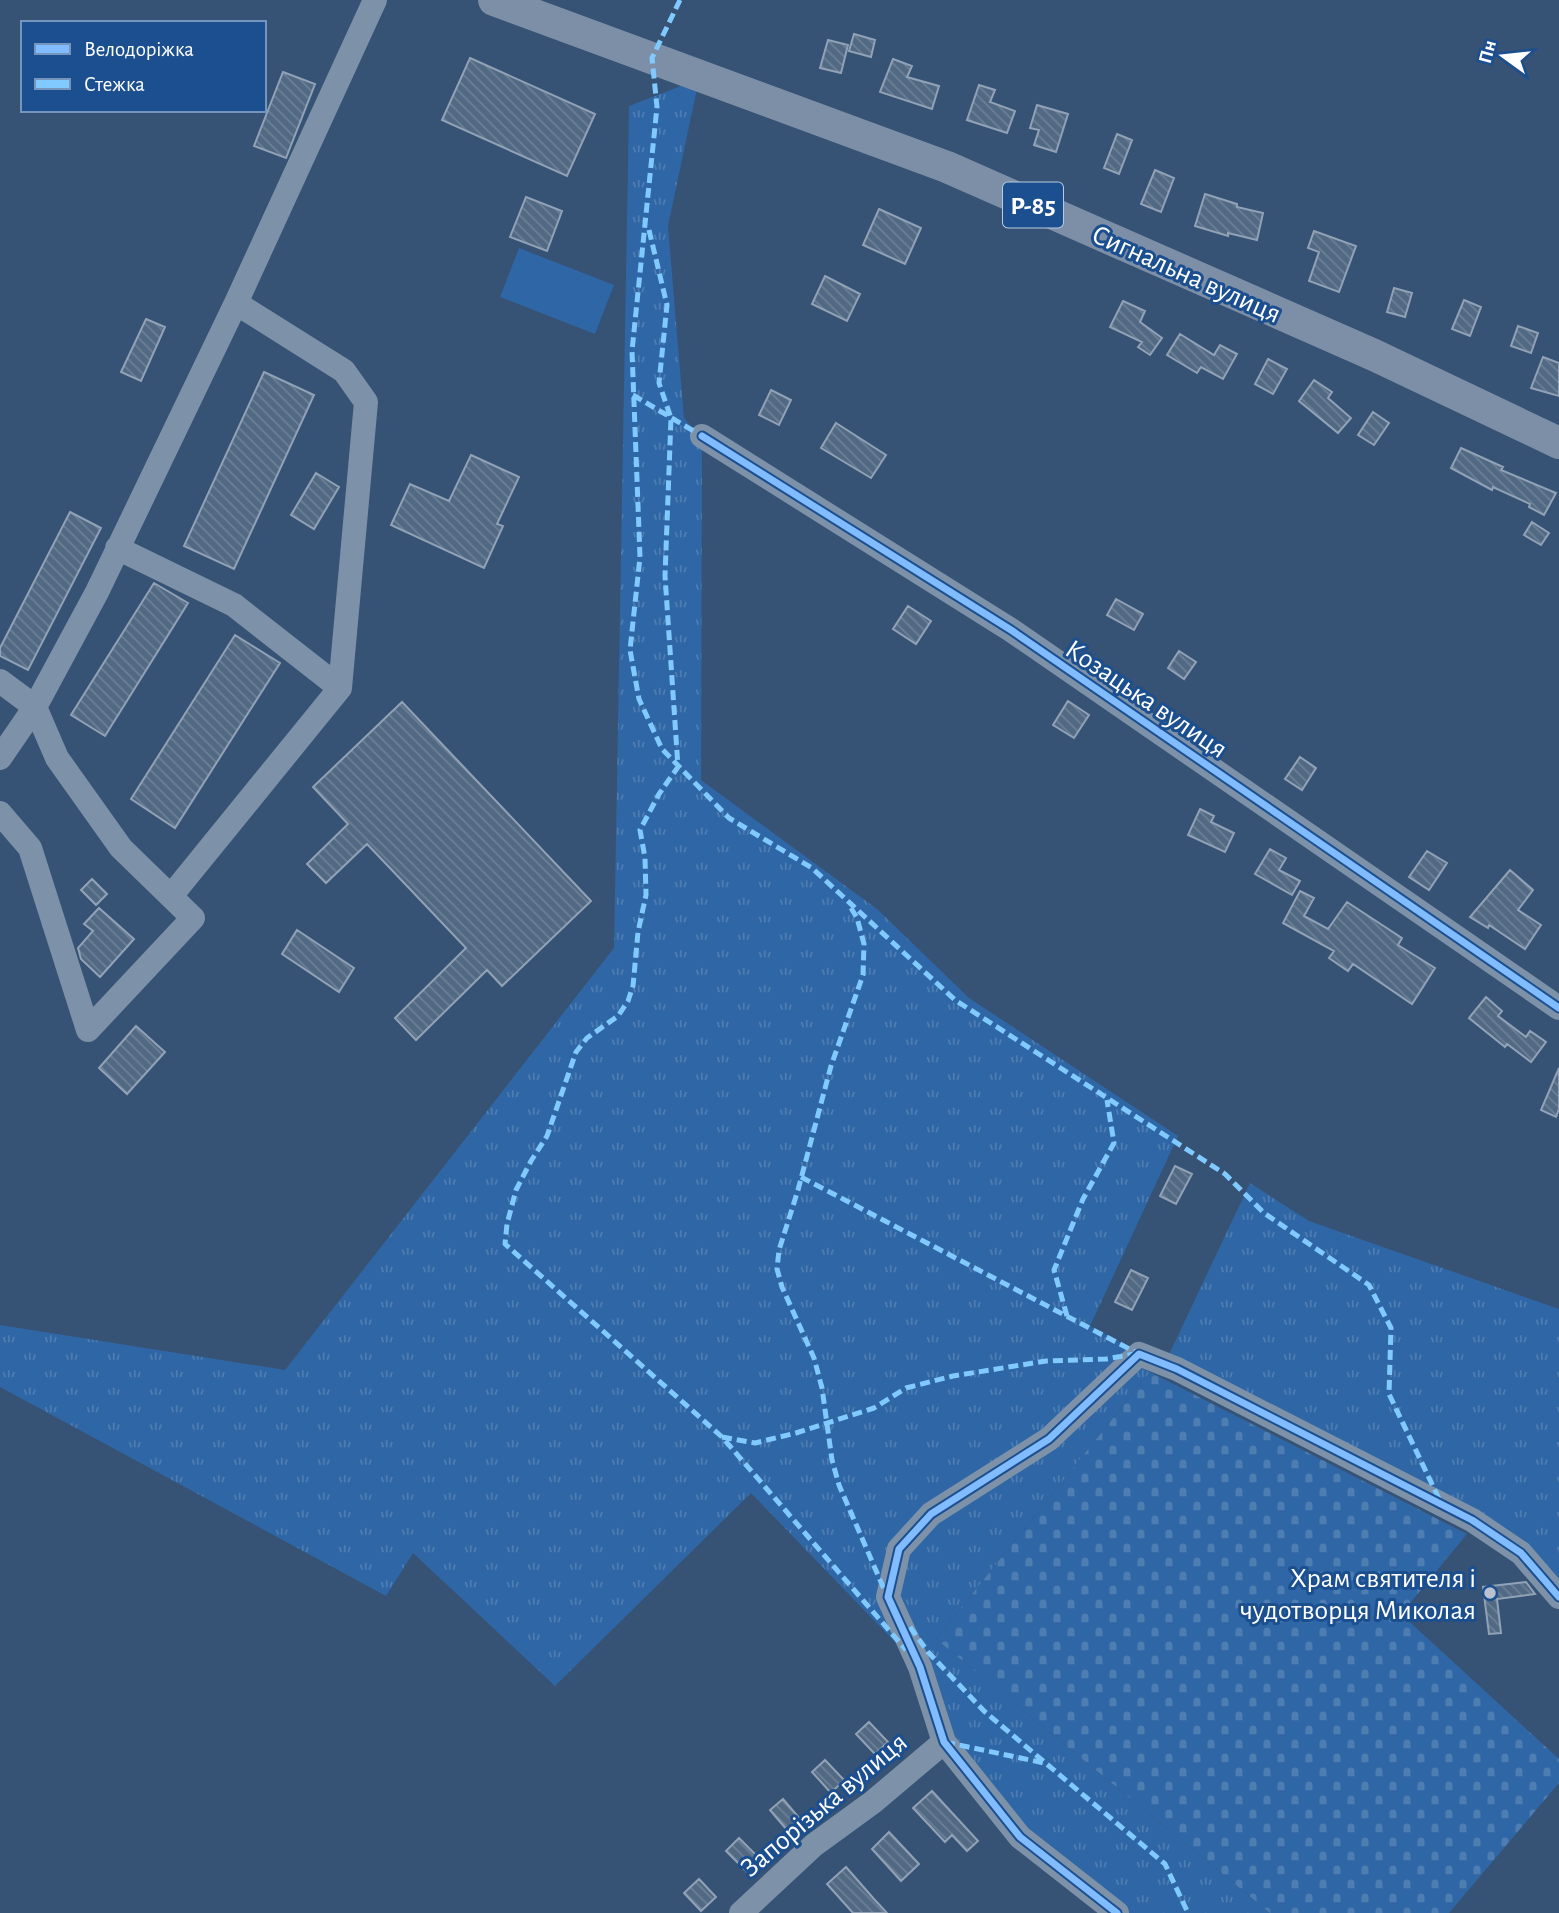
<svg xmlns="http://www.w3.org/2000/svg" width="1559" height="1913" font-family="'Alegreya Sans',sans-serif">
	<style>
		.grass { fill: url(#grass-tufts) }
		.cemetery { fill: url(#cemetery-stones) }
		.pitch { fill: #2f66a5 }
		.building { fill: url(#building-back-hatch); stroke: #92a2b6; stroke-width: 2 }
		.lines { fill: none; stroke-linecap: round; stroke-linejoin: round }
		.minor { stroke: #7d92a8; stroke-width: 24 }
		.major { stroke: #7d8ea7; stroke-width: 32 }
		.quiet { stroke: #80caff; stroke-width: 5; stroke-dasharray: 10 5; stroke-linecap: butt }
		.cycleway-casing { stroke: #1b4f8f; stroke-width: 11 }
		.cycleway { stroke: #80bcff; stroke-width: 7 }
		.poi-dot { fill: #b9c2ce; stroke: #1b4f8f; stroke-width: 2.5 }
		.labels { text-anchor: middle; stroke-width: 6; stroke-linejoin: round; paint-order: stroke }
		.shield { fill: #1b4f8f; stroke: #bbcadd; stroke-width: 2 }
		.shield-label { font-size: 26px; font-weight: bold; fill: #fff }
		.street-label { font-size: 28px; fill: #fff; stroke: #1b4f8f }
		.poi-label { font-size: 28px; fill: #fff; stroke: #1b4f8f; text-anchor: end }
	</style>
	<defs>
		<pattern id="grass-tufts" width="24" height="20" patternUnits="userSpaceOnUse" patternTransform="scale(1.75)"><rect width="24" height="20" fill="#2f66a5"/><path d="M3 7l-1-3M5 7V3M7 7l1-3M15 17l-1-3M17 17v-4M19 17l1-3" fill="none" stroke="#4e7db2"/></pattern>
		<pattern id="cemetery-stones" width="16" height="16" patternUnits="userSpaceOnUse" patternTransform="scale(1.75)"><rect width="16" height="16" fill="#2f66a5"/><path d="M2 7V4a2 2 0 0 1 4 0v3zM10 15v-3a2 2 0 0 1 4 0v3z" fill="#4e7db2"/></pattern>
		<pattern id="building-back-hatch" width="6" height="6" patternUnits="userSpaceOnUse" patternTransform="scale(1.75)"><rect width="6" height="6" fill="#526984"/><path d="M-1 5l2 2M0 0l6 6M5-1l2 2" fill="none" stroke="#6c8096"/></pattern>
	</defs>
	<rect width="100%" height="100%" fill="#365274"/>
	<path class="grass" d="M699,79L668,226L684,418L702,439L701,780L877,909L969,998L1178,1136L1090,1326L1139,1352L1048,1438L930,1512L886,1598L919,1667L751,1493L555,1686L413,1553L386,1596L0,1387V1325L285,1370L614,948L629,106Z
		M1250,1183L1309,1221L1559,1309V1595L1522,1552L1165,1363Z
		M1131,1363L1150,1372L936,1639L1270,1913H1119L1044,1855L946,1742L889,1597L901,1550Z"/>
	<path class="cemetery" d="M1150,1372L1467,1534L1401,1614L1559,1759V1783L1449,1913H1270L936,1639Z"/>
	<path class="pitch" d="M519,248L614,285L595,334L500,297Z"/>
	<path class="building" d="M854,34L875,40L871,57L849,51Z
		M828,40L848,45L841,73L820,68Z
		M470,58L595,114L567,176L442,120Z
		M893,59L912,66L907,77L939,86L932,109L880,92Z
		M283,72L315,84L286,158L254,146Z
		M979,85L995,90L990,102L1015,111L1007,133L967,120Z
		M1037,105L1068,114L1056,152L1034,145L1039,130L1030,128Z
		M1117,134L1132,140L1119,174L1104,168Z
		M1155,170L1174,178L1161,212L1141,204Z
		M1205,194L1237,204V207L1263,213L1257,240L1228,233V236L1195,226Z
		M526,197L562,211L547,251L510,237Z
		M879,209L921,228L905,264L863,245Z
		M1314,231L1356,246L1339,292L1309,281L1319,252L1308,248Z
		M825,276L860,294L847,321L812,304Z
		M1394,288L1412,293L1405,317L1387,312Z
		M1464,300L1481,307L1470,336L1452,329Z
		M1123,301L1145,311L1140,322L1162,338L1150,355L1138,347L1142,342L1110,327Z
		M146,319L165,327L141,381L121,372Z
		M1518,326L1538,333L1531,353L1511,346Z
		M1180,334L1214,355L1220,345L1237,354L1223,379L1201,367L1197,373L1167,355Z
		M1543,357L1559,363V396L1531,388Z
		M1268,359L1287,369L1273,394L1255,384Z
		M264,372L314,395L234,569L184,546Z
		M1314,380L1332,392L1328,398L1351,418L1338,433L1299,401Z
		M771,390L791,400L779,425L759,415Z
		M1373,412L1389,423L1374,445L1358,435Z
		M836,423L886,455L871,478L821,448Z
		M1461,448L1503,467L1501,470L1556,493L1544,515L1529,507L1530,504L1493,487L1492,490L1451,468Z
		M471,455L519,477L497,524L503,526L484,568L391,525L410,484L449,501Z
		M316,473L339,487L314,529L291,515Z
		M70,512L101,528L28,670L0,656V648Z
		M1532,522L1549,533L1541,545L1524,535Z
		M154,583L188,603L105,736L71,715Z
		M1116,599L1143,614L1134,630L1107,615Z
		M908,606L931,621L916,644L893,629Z
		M235,635L280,663L175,828L131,799Z
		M1179,651L1196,662L1184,679L1168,668Z
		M1068,701L1089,715L1074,738L1053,725Z
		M402,702L591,901L502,986L487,970L416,1040L395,1018L466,948L367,844L326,883L307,864L348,824L313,787Z
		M1300,757L1316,768L1302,790L1285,779Z
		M1200,809L1214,816L1211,822L1234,833L1225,852L1188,835Z
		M1270,849L1286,858L1279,870L1300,881L1292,895L1255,874Z
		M1427,851L1447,863L1429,890L1409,877Z
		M1510,870L1533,890L1518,910L1541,925L1525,949L1489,925L1488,928L1470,917Z
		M92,879L107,894L96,905L81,890Z
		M1300,891L1314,898L1304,916L1328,929L1347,902L1402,938L1398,945L1435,968L1412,1004L1353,964L1348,971L1329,958L1334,951L1283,923Z
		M99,908L134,939L100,977L81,959L78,948L93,931L84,924Z
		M297,930L354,968L339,992L282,954Z
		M1486,997L1502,1011L1498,1016L1526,1037L1530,1031L1546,1042L1531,1062L1507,1044L1505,1047L1469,1018Z
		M136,1026L165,1052L127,1094L99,1068Z
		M1559,1068V1109L1556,1117L1541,1110Z
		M1175,1166L1192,1174L1176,1204L1160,1196Z
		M1131,1270L1148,1278L1132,1310L1115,1302Z
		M1526,1582L1535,1594L1497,1599L1501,1633L1489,1634L1483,1587Z
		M869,1722L888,1742L875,1754L856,1734Z
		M825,1760L844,1780L831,1793L812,1772Z
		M932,1791L978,1841L967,1851L952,1835L945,1842L913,1808Z
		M783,1799L800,1819L787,1830L770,1810Z
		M889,1832L919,1864L901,1881L872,1849Z
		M739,1838L759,1858L746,1871L726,1851Z
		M846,1867L874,1899L887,1913H853L827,1884Z
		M699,1879L716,1897L701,1911L684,1893Z"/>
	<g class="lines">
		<path class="minor" d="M236,303L344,371L366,402L340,688
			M702,436L1011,630L1559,1008
			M117,548L234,605L340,688L171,896
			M0,681L35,707L57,758L121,848L193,918L88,1030L30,848L0,813
			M0,758L35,707L97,592L236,303L375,0
			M741,1913L814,1845L873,1802L944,1742
			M1117,1913L1020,1837L944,1742L920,1667L888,1597L899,1549L931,1514L1049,1439L1139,1354L1177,1369L1472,1520L1521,1553L1559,1597"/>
		<path class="major" d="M494,0L947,167L1374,355L1559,443"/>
		<path class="quiet" d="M680,0L652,58L657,107L632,351L640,557L630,650L639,699L662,749L729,818L812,868L955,1000L1225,1174L1264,1213L1369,1285L1391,1328L1389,1394L1441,1503
			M649,230L667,305L659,383L671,418L665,576L678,767L659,794L640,830L645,858L646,895L638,932L633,986L628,1001L618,1016L587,1038L576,1052L547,1136L531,1161L516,1190L507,1224L505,1244L722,1437L906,1650
			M633,395L702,436
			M851,908L857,918L864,944L863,975L831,1066L798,1190L779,1250L777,1269L782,1287L814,1358L822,1388L832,1460L839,1485L887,1596
			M801,1177L1139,1354
			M1067,1316L1054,1270L1083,1199L1114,1143L1107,1100
			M722,1437L755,1443L796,1433L874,1408L906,1388L953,1376L1046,1361L1106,1359L1135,1354
			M910,1627L928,1652L984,1711L1165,1864L1188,1913
			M945,1742L1044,1763"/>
		<g class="cycleway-casing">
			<path id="cycleway" d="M702,436L1011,630L1559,1008
				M1117,1913L1020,1837L944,1742L920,1667L888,1597L899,1549L931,1514L1049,1439L1139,1354L1177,1369L1472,1520L1521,1553L1559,1597"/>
		</g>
		<use href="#cycleway" class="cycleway"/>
	</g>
	<circle class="poi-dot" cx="1490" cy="1593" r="7"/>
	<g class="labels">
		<rect class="shield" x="1003" y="182.5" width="60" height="45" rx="5"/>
		<g class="shield-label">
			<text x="1033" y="214">Р-85</text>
		</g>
		<g class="street-label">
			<text transform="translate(1187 273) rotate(24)" y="10">Сигнальна вулиця</text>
			<text transform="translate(1147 698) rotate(34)" y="10">Козацька вулиця</text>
			<text transform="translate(823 1804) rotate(-40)" y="10">Запорізька вулиця</text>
		</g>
		<g class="poi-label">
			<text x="1476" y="1587">Храм святителя і<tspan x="1476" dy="32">чудотворця Миколая</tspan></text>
		</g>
	</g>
	<rect x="21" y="21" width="245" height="91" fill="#1b4f8f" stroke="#7695bc" stroke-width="2"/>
	<rect x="35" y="44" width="35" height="10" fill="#80bcff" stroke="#7695bc" stroke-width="2"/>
	<text x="84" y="56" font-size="21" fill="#ffffff">Велодоріжка</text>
	<rect x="35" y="79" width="35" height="10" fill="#80caff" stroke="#7695bc" stroke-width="2"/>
	<text x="84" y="91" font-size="21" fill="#ffffff">Стежка</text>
	<g transform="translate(1503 56) rotate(285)" stroke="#1b4f8f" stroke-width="5" paint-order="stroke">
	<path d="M0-5L12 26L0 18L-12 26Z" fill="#ffffff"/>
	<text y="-10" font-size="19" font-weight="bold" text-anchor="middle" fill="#ffffff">Пн</text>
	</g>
</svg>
